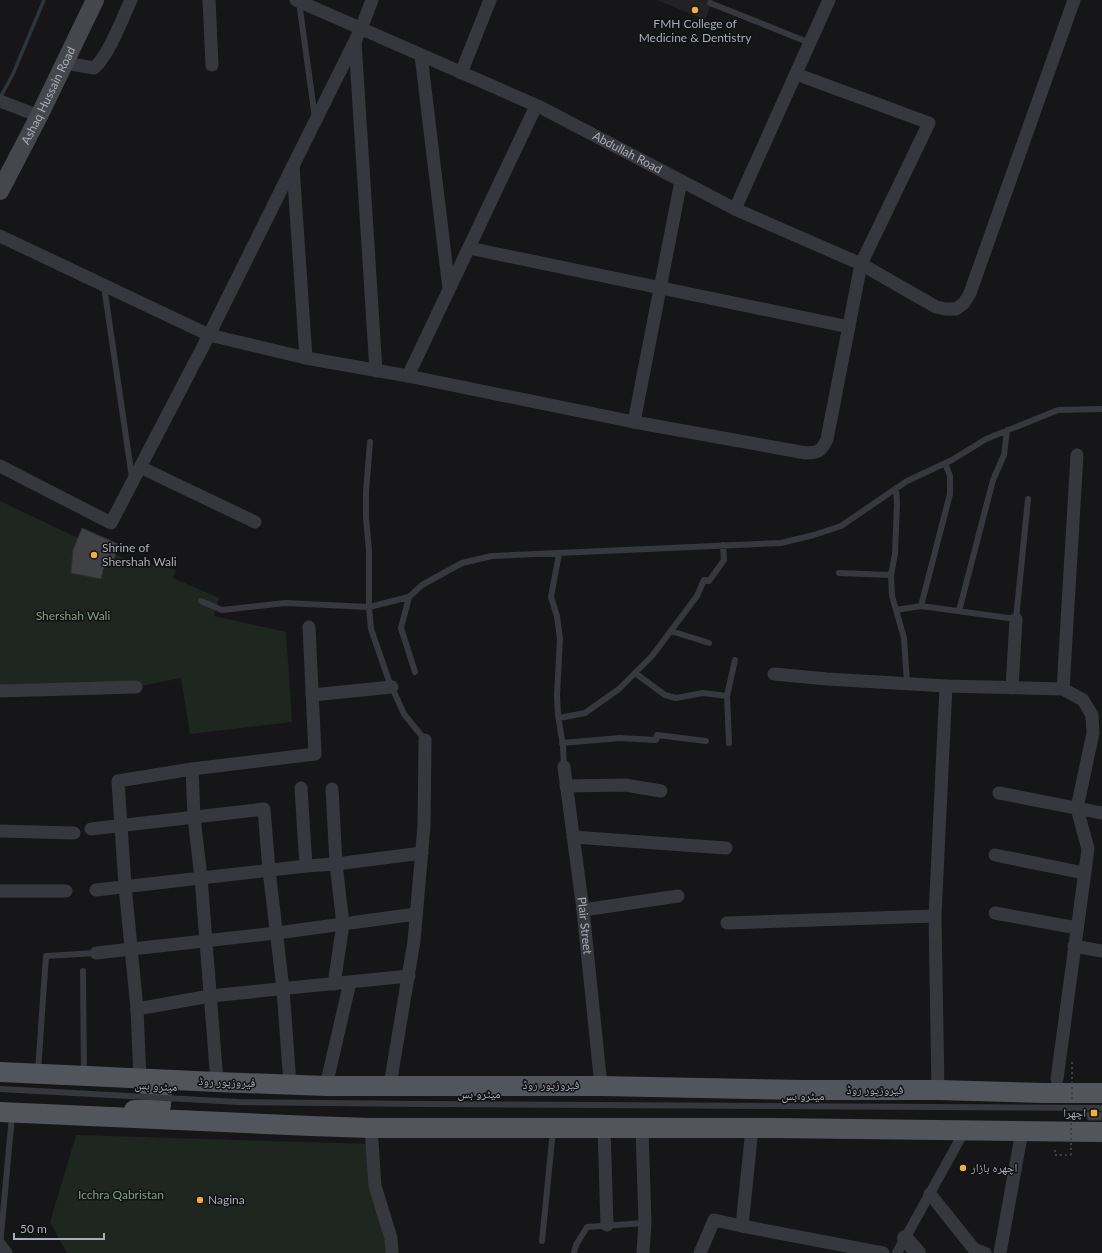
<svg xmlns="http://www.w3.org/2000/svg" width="1102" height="1253" font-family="Lato,'Noto Naskh Arabic',sans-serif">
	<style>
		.built { fill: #222225 }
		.green { fill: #1e261f }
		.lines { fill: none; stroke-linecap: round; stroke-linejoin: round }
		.stream { stroke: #2c353c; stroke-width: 3.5 }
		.building { fill: #404145; stroke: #303034 }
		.path { stroke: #3d3f44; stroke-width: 2; stroke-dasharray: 2 3; stroke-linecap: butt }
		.service { stroke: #37383d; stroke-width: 6 }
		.pedestrian { stroke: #37383d; stroke-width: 10 }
		.minor { stroke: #37383d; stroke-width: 13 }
		.tertiary { stroke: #37383d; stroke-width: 16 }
		.secondary { stroke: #45474d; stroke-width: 18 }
		.primary { stroke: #53555c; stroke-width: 20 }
		.path-bridge { stroke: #3d3f44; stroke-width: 2; stroke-dasharray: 2 3; stroke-linecap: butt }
		.service-bridge { stroke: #37383d; stroke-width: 6 }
		.poi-dot { fill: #f2b134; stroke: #111113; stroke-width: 1.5 }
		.labels { text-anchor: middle; stroke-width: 3; stroke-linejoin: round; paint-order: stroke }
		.poi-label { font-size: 12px; fill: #a8adb8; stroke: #111113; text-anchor: start }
		.street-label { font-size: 12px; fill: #a8adb8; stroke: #111113 }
		.park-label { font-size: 12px; fill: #7fa381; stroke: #111113 }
	</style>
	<rect width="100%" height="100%" fill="#161618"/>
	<path class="built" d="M657,0H713L705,20Z"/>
	<path class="green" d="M0,501L78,538L129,560L176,570L173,578L219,598L214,616L286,632L292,722L190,734L181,678L136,687L0,691Z
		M76,1135L372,1144L392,1253H67L50,1222Z"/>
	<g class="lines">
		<path class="stream" d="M0,98L13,74L44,0"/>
	</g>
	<path class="building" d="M82,528L118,544L112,567L104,566L101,579L71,573L73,550Z
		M1085,1112H1102V1120H1088Z"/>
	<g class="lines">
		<path class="path" d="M1055,1150V1155H1071"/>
		<path class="service" d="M299,2L315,118
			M710,3L810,43
			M104,286L132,478
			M370,442L366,492V518L369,550V607L371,629L389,681L404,714L425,740
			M896,488L897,503L895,554L891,575L892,596L904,638L907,683
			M559,554L551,597L557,616L560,639L557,695L558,715L563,746L564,767
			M839,573L891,575
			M409,597L401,628L415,672
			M201,601L222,610L285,603L369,607L409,597L422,585L462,563L492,556L781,543L814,535L841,526L907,481L952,460L986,439L1058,410L1102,409
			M921,606L950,494V476L945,463
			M896,610L921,606L1016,619L1028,499
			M959,611L993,480L1004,455L1007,430
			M671,631L709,643
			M635,673L665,695L676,698L703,693L727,696L735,660
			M727,696L729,743
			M559,718L585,713L619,689L652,656L697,596L704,580L709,581L724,560L723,545
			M562,743L620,738L656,740L657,735L706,741
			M83,971L84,1074
			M38,1071L46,956L96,953
			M542,1241L553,1130
			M0,1246L12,1116
			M574,1253L576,1245L587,1227L645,1223"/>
		<path class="pedestrian" d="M897,1253L965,1130"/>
		<g class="minor">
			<path d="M209,0L212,65"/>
			<path id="s1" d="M296,0L542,108L735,209L861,264L936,307L946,309H956L964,303L970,293L1074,0"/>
			<path d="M355,42L376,371"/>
			<path d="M421,55L449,289"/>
			<path d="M65,63L94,68C109,55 122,19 131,0"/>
			<path d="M461,73L490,0"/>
			<path d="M0,101L39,116"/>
			<path d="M293,166L306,358"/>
			<path d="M735,209L829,0"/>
			<path d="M0,236L209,335L306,358L408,376L634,422L806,453C819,453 822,450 827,439L861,264L929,123L796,74"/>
			<path d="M469,248L849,327"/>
			<path d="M408,376L536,106"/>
			<path d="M634,422L681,181"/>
			<path d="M0,466L111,523L207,339L361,29L372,0"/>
			<path d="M140,467L255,522"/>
			<path d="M774,674L827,679L946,686L1063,689L1083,700L1092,715L1093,733L1077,808L1088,849L1057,1079"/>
			<path d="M1012,688L1016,619"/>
			<path d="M1063,689L1077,455"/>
			<path d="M0,691L136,687"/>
			<path d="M312,695L392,687"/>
			<path id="s2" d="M564,767L583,910L601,1086"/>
			<path d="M192,769L194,817L201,878L217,1082"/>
			<path d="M566,786L625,785L661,791"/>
			<path d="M301,788L306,866"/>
			<path d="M332,789L336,864L343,924L334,984"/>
			<path d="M999,793L1102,813"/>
			<path d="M91,829L264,809L269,870L283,989L290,1084"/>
			<path d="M0,831L74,833"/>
			<path d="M573,837L726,848"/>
			<path d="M995,855L1084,873"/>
			<path d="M96,890L306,866L336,864L422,853"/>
			<path d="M0,891H66"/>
			<path d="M583,910L678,896"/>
			<path d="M995,913L1077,928"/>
			<path d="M727,923L935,916"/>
			<path d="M1074,946L1102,951"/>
			<path d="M96,953L277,933L416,914"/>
			<path d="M137,1009L210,996L409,976"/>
			<path d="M140,1078L137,1009L125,886L118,781L192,769L315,754L309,627"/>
			<path d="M390,1085L414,941L424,826L425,740"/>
			<path d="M326,1086L350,982"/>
			<path d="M938,1090L935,916L946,686"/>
			<path d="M371,1128L375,1186L391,1238L392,1253"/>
			<path d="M604,1128L607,1225"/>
			<path d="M642,1128L645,1223L643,1253"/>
			<path d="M752,1128L742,1226L883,1253"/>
			<path d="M930,1194L974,1249L985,1253"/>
			<path d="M0,1245L6,1253"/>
			<path d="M700,1253L714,1220L742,1226"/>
			<path d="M1000,1253L1022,1131"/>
		</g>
		<path class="tertiary" d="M905,1238L918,1253"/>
		<path class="secondary" id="s3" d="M0,191L39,116L95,0"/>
		<path class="primary" d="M0,1072L217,1082L326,1086H601L803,1090H938L1044,1093H1102
			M134,1110H153L161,1105L162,1091L155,1086L146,1085
			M0,1112L311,1126L371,1128H773L1102,1132"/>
		<path class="path-bridge" d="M1072,1099V1060
			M1071,1155V1116"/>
		<path class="service-bridge" d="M0,1089L239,1102L422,1104L1102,1108"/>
	</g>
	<g class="poi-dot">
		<circle cx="695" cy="10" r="4"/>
		<circle cx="94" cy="555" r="4"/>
		<rect x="1090" y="1109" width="8" height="8" rx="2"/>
		<circle cx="963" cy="1168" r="4"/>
		<circle cx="200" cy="1200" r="4"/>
	</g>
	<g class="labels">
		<g class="poi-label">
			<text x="695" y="28" text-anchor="middle">FMH College of<tspan x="695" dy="14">Medicine &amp; Dentistry</tspan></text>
			<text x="102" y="552">Shrine of<tspan x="102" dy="14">Shershah Wali</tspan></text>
			<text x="1086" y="1117" text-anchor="end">اچھرا</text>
			<text x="971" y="1172">اچھرہ بازار</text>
			<text x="208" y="1204">Nagina</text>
		</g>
		<g class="street-label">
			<text dy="4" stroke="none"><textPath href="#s3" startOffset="107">Ashaq Hussain Road</textPath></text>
			<text dy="4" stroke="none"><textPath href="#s1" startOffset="365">Abdullah Road</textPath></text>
			<text dy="4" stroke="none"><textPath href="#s2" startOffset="160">Plair Street</textPath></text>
			<text transform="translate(227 1082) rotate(2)" y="4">فیروزپور روڈ</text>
			<text x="551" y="1089">فیروزپور روڈ</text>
			<text transform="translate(156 1086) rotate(3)" y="4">میٹرو بس</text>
			<text x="875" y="1094">فیروزپور روڈ</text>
			<text x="479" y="1098">میٹرو بس</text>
			<text x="803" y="1100">میٹرو بس</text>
		</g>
		<g class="park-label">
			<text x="73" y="620">Shershah Wali</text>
			<text x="121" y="1199">Icchra Qabristan</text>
		</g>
	</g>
	<path d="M14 1233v6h90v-6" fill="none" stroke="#a8adb8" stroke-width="2"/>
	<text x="20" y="1233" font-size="12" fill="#a8adb8" stroke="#111113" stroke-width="3" paint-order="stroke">50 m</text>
</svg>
